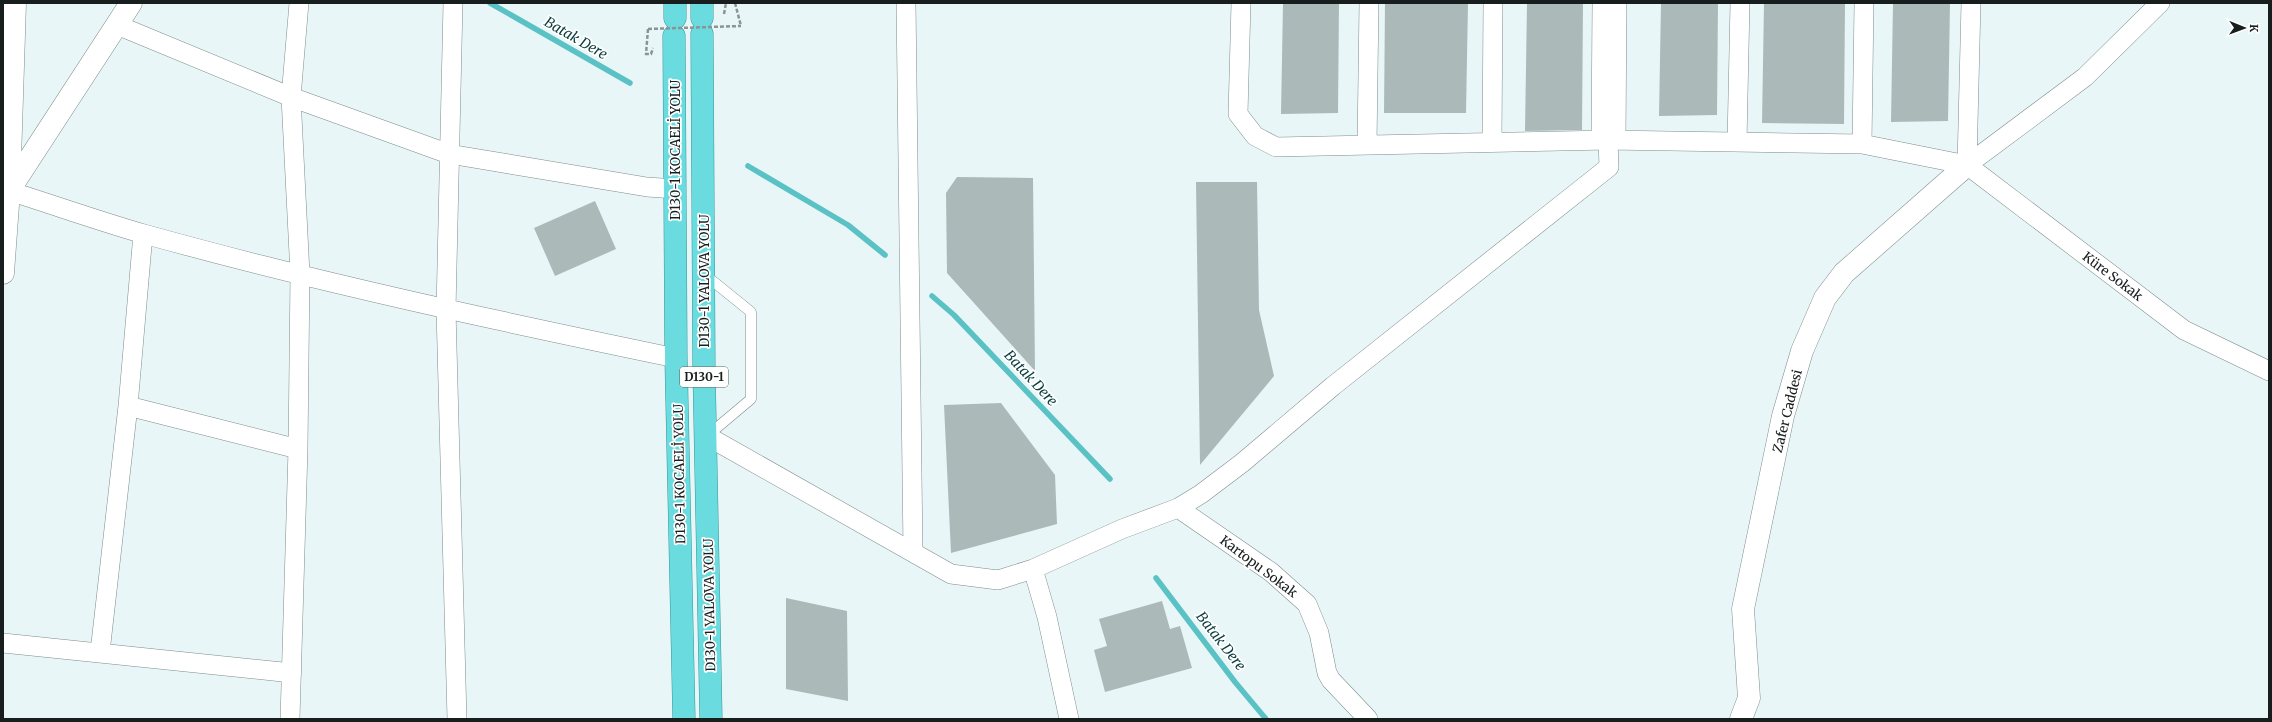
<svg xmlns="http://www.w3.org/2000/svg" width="2272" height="722" font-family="Merriweather,serif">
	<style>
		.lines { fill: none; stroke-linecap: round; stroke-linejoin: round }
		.stream { stroke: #5ac2c5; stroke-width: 5.5 }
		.building { fill: #abb9b9 }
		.service-casing { stroke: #7f8c8c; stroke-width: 11 }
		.minor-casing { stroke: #7f8c8c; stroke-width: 20 }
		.tertiary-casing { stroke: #7f8c8c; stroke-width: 23 }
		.secondary-casing { stroke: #7f8c8c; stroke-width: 23 }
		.trunk-casing { stroke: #359497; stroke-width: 23 }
		.path { stroke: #8a9494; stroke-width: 2.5; stroke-dasharray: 4 2; stroke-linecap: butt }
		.service { stroke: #fff; stroke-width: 10 }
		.minor { stroke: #fff; stroke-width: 19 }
		.tertiary { stroke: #fff; stroke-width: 22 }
		.secondary { stroke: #fff; stroke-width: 22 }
		.trunk { stroke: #6adce0; stroke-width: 22 }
		.path-bridge { stroke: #8a9494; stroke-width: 2.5; stroke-dasharray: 4 2; stroke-linecap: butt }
		.labels { text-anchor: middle; stroke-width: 3.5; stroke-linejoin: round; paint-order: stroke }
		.shield { fill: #fff; stroke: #5d6161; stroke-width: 1 }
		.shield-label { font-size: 12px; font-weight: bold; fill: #181d1d }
		.street-label { font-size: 13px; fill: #181d1d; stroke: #fff }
		.water-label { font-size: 14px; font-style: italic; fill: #093c3d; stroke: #fff }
	</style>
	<rect width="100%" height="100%" fill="#e8f6f7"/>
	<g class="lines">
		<path class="stream" d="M490,3L630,83
			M748,166L848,225L885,255
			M932,296L954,315L1110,479
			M1156,578L1235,682L1266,719"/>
	</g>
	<path class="building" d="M1283,3H1339L1338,113L1281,114Z
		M1385,3H1468L1466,113H1384Z
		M1527,3H1583L1582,130L1525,131Z
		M1661,3H1718L1717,115L1659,116Z
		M1764,3H1845L1844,124L1762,123Z
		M1893,3H1950L1948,121L1891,122Z
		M957,177L1033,178L1035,371L947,273L946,193Z
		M1196,182H1257L1259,310L1274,376L1200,465Z
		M595,201L616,249L555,276L534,228Z
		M1001,403L1055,475L1057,524L951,553L944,405Z
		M786,598L847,611L848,701L786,689Z
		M1162,601L1170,629L1180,626L1192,668L1105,692L1094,650L1107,646L1099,619Z"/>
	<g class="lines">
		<g class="service-casing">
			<path id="service" d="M704,274L751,312V399L707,436"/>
		</g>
		<g class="minor-casing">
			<path id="minor" d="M453,3L446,310L457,719
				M906,3L913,552
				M1241,3L1238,114L1255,136L1276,147L1608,140L1862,144L1967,165L2085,77L2160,3
				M1971,3L1967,165L2184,330L2269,371
				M117,25L291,97L449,154L647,187L676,189
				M1601,140L1602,3
				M1616,140L1617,3
				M1492,142L1493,3
				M1737,142L1740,3
				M1862,144L1864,3
				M1367,145L1369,3
				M9,191C54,205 99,221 144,234C320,283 498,321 676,358
				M128,406L298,449
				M707,436L951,574L998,580L1033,569L1122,529L1178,508L1201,494L1242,463L1333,386L1609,167L1608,140
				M1178,508L1271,572L1307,604L1319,633L1327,673L1331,680L1368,719
				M1033,569L1047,617L1069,719
				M3,643L292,673
				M100,652L128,406L143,234
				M290,719L298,449L300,274L291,97L299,3"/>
		</g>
		<g class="tertiary-casing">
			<path id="tertiary" d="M4,198L131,3
				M1741,719L1749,698L1743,609L1783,416L1802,351L1825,298L1844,273L1967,165"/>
		</g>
		<g class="secondary-casing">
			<path id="secondary" d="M3,273L9,191L15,3"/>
		</g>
		<g class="trunk-casing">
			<path id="trunk" d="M675,3V18
				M702,3V18
				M702,34L704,370L711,719
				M674,36L676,358L684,719"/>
		</g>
		<path class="path" d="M735,3L741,26
			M724,14L726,3
			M648,29L646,54H651L653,48"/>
		<use href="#service" class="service"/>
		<use href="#minor" class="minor"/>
		<use href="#tertiary" class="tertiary"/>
		<use href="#secondary" class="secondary"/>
		<use href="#trunk" class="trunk"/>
		<path class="path-bridge" d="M648,29L741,26"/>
	</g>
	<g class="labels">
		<rect class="shield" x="680" y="367" width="48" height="20" rx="3"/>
		<g class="shield-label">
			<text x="704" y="381">D130-1</text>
		</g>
		<g class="street-label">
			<text transform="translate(675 150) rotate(-90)" y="5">D130-1 KOCAELİ YOLU</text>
			<text transform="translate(2113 276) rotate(37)" y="5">Küre Sokak</text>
			<text transform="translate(704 281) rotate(-90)" y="5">D130-1 YALOVA YOLU</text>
			<text transform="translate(1787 411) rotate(-76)" y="5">Zafer Caddesi</text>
			<text transform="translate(679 474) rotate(-91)" y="5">D130-1 KOCAELİ YOLU</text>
			<text transform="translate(1259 566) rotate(37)" y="5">Kartopu Sokak</text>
			<text transform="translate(709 605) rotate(-91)" y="5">D130-1 YALOVA YOLU</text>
		</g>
		<g class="water-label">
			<text transform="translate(576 38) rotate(30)" y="5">Batak Dere</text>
			<text transform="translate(1031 378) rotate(47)" y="5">Batak Dere</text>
			<text transform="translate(1221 641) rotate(52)" y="5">Batak Dere</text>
		</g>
	</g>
	<rect width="2272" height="722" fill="none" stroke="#181d1d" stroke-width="8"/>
	<g transform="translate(2244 28) rotate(91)" stroke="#ffffff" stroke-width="3" paint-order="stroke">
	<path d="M0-3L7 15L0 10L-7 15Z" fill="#181d1d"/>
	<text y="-6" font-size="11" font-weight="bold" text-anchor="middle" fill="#181d1d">K</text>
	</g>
</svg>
